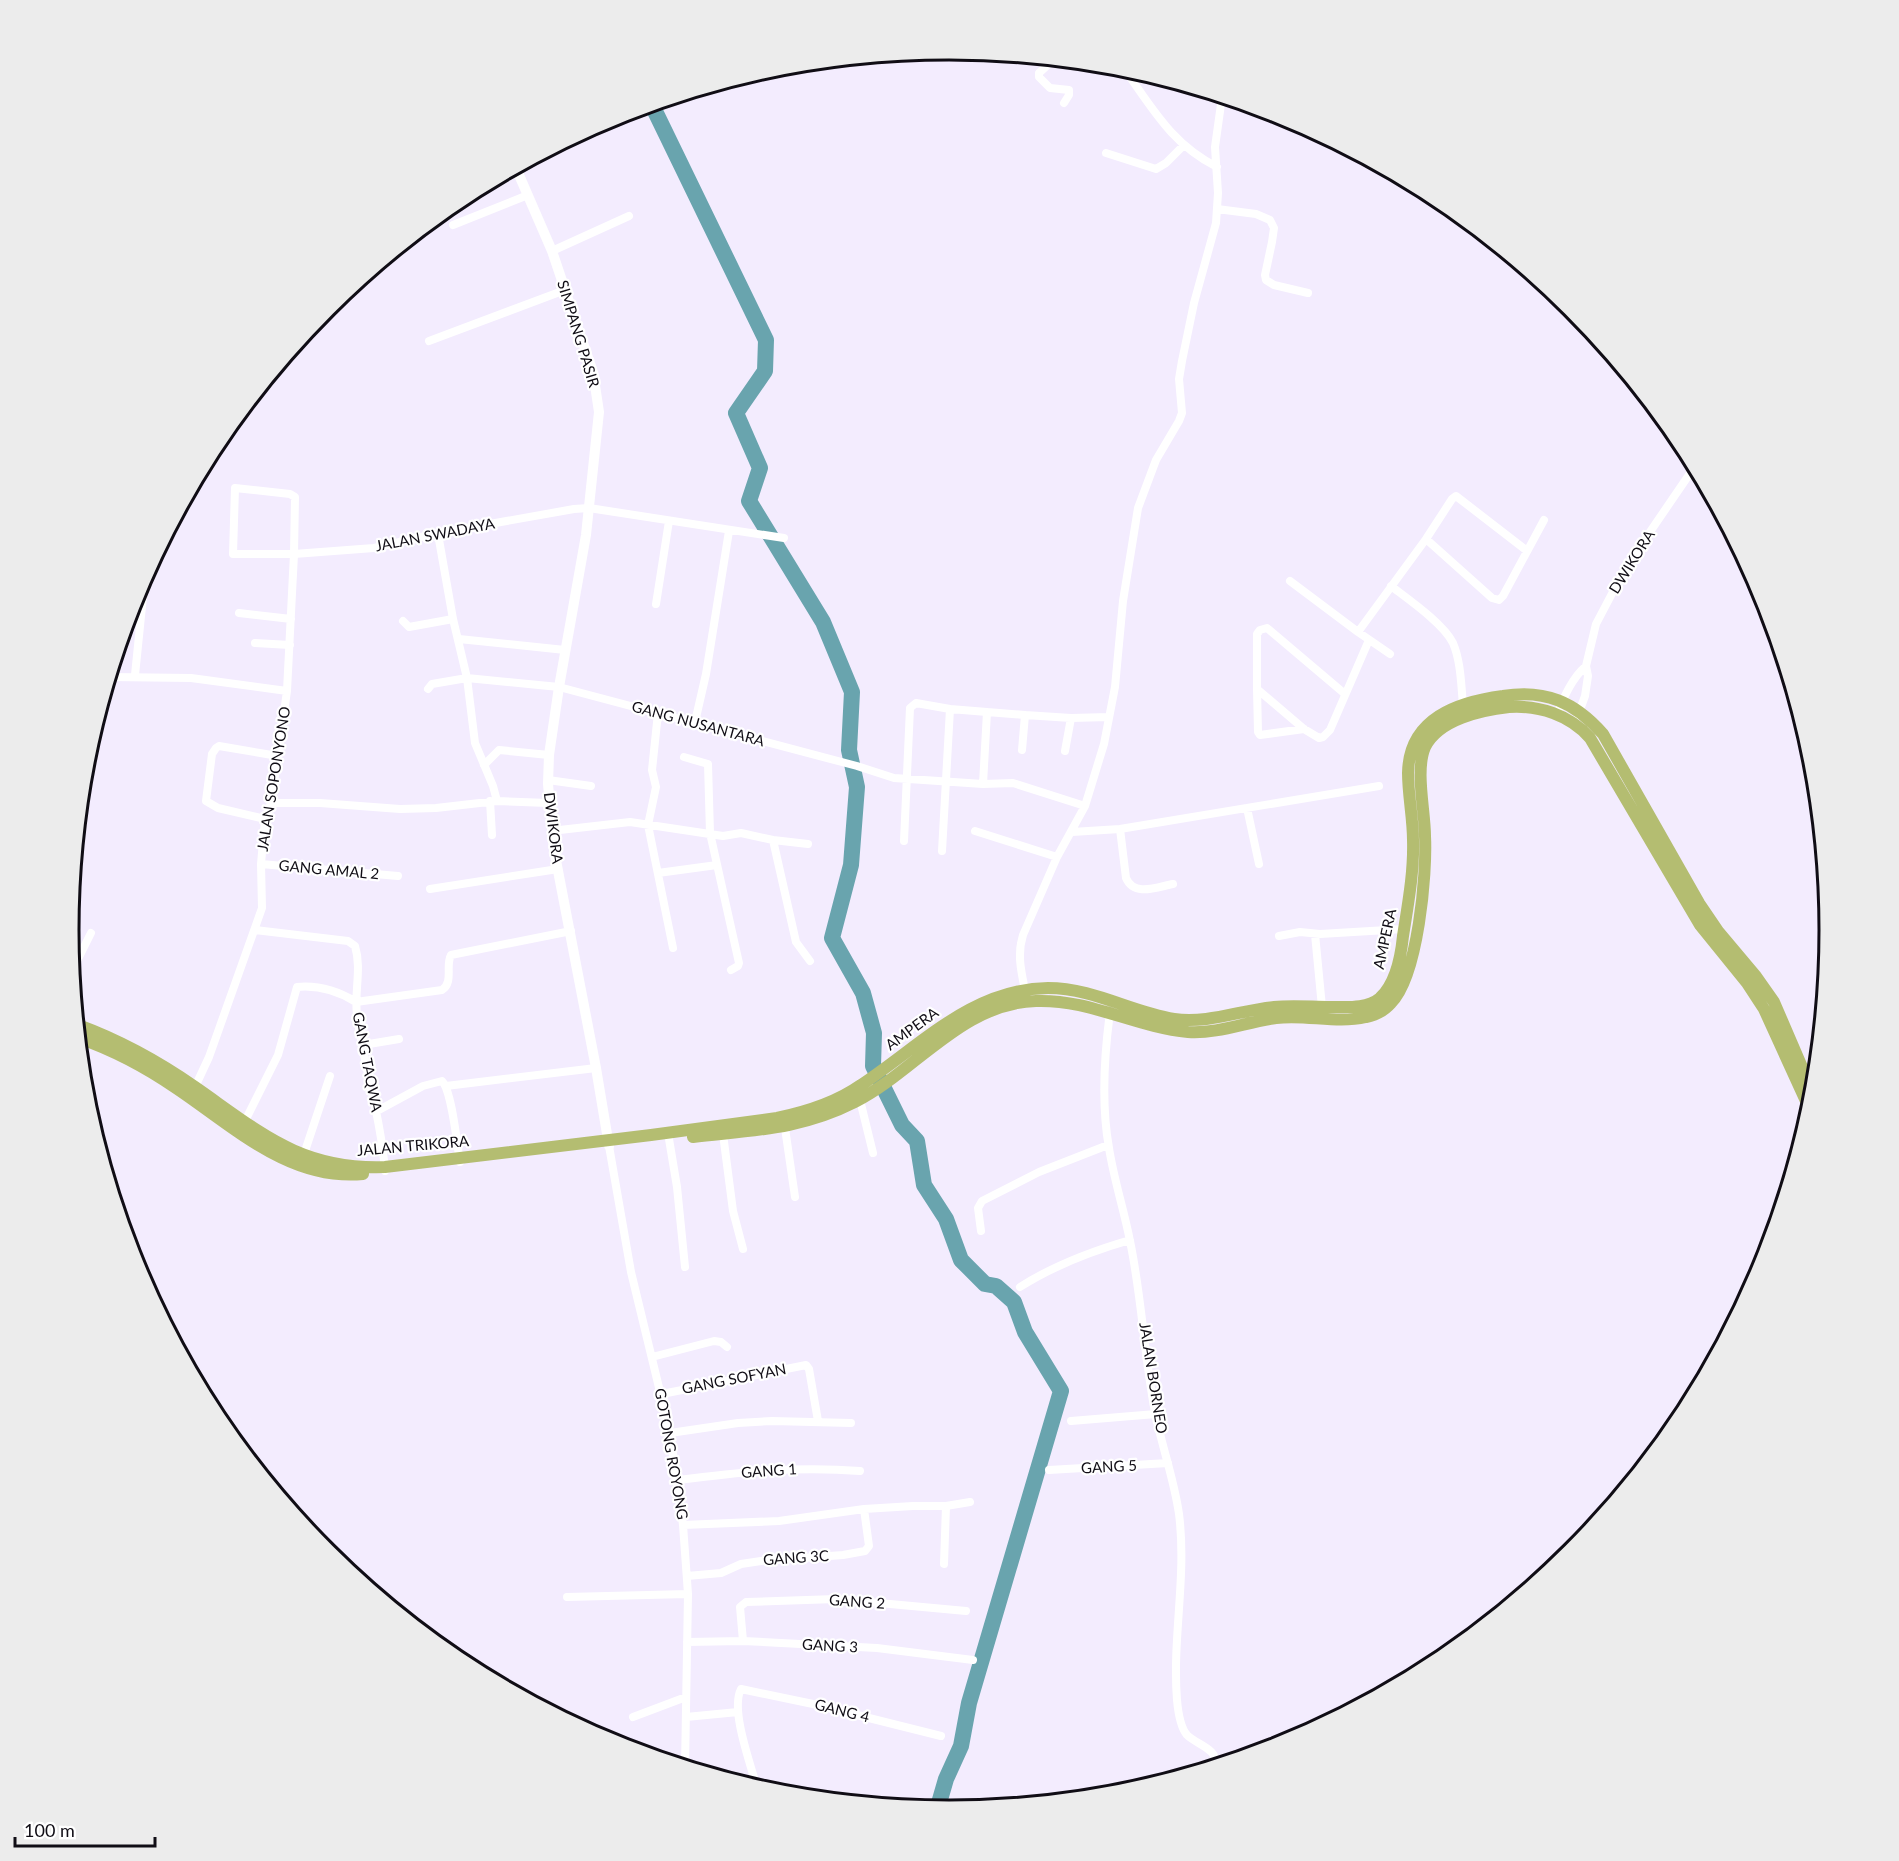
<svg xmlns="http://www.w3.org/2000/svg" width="1899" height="1861" font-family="Lato,sans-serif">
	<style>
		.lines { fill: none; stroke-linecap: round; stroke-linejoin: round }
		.river { stroke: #69a4ae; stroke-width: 16 }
		.minor { stroke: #fff; stroke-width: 8 }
		.tertiary { stroke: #fff; stroke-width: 10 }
		.primary { stroke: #b4bd71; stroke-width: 12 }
		.labels { text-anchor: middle; stroke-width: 4.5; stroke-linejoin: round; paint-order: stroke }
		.street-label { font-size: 15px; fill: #100d15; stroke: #fff }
		.rim { fill: none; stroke: #100d15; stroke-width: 3 }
	</style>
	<rect width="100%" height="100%" fill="#f3ecfe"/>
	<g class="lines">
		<path class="river" d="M652,105L766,340L765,371L736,413L760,468L749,501L823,622L852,692L849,750L857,787L851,865L832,938L863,993L874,1033L873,1066L902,1125L917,1141L924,1185L946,1219L961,1260L985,1284L996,1286L1014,1302L1025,1332L1061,1391L969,1703L961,1746L946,1779L937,1810"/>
		<path class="minor" d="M1053,60L1039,73V77L1050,88L1069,90V95L1064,103
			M1122,66C1152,107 1170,143 1217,167
			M1106,153L1156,169L1166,163L1183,146
			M1217,209L1256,214L1270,220L1274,228L1272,242L1265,275L1266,280L1274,285L1308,293
			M453,225L528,195
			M552,251L629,216
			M429,341L565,290
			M235,488L290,494L295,497L294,554H233Z
			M438,534L453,619L467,678L475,743L493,786L497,801
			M1426,539L1492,598L1499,600L1503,596L1544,520
			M1290,581L1358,632L1426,539L1452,499L1456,496L1526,550
			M1391,586C1408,599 1444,624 1453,643C1461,662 1461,685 1463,704
			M656,604L669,521
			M239,613L291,619
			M403,621L409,627L453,619
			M1358,632L1390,654
			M459,639L565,650
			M255,643L290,645
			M135,675L145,577
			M110,677L191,678L287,691
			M428,689L432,684L467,678L559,687L857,766L894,778L983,784L1013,783L1085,806
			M1257,689L1258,732L1260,735L1304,729
			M1345,694L1267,628L1260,630L1257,634V689L1304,729L1319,738L1323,737L1330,730L1369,640
			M950,709L987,712L983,784
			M987,712L1025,715L1022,750
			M658,713L652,770L656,787L648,825L673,948
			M1557,714C1564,697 1572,678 1586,666
			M1025,715L1071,718L1109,717
			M1578,715L1585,696L1588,676L1586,666L1596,624L1626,567L1695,466
			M695,722L706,674L729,531
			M1065,751L1071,718
			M684,757L708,764L710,833L739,963L738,966L731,970
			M484,765L499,750L549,755
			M548,780L591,786
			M490,801L492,835
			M271,803H320L400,809L436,808L497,801L548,803
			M1247,808L1259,864
			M265,819L218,808L206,801L212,754L216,748L219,746L278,756
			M1120,829L1126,878C1134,897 1157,887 1173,884
			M551,831L630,822L723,836L741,833L773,840L808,844
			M975,831L1057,857
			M1072,832L1120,829L1379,786
			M773,840L796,942L810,961
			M904,841L910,708L916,703L950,709L942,851
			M261,864L398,876
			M658,873L717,865
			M430,889L558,869
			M255,930L348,941L355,946C362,969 354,992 357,1015C364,1068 381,1118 385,1171
			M1315,934L1322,1007
			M1279,936L1300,932L1320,934L1404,929
			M72,971L91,933
			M1025,990C1021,971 1017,954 1023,935L1057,857L1085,806L1104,744L1115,687L1123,601L1138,508L1156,460L1179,421L1182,413L1179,379L1182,361L1194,303L1216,223L1218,193L1215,147L1222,97
			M1110,1012C1104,1057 1101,1104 1109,1148C1114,1180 1124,1210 1130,1241C1142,1298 1144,1356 1155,1412C1162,1447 1174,1479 1179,1514C1187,1576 1172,1638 1177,1700C1178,1711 1180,1727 1187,1735C1197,1745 1218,1748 1216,1766
			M363,1045L399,1039
			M446,1086L596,1068
			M195,1087L209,1057L262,908L261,864L265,819L271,803L287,691L294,554L374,548L434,534L574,509L589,508L784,538
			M860,1100L873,1153
			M377,1111L423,1086L442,1081C452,1091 457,1145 460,1162
			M244,1123L278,1055L297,987C318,985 338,991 356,1002L442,990C454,982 445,966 451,955L571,931
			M785,1128L795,1197
			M668,1133L677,1187L685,1267
			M723,1134L733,1211L743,1249
			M609,1146L631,1272L670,1433L683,1525L688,1594L685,1767
			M304,1154L330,1076
			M981,1231L978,1208L982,1201L1039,1172L1108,1145
			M1020,1287C1053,1266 1092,1251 1130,1240
			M652,1357L714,1341L721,1342L727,1347
			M662,1394L806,1365L809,1369L818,1421
			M1071,1421L1156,1414
			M670,1433L738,1423L772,1421L851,1423
			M1049,1470L1168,1463
			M678,1480C740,1472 797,1466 860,1471
			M683,1525L779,1521L864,1509L913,1506H946L970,1502
			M944,1564L946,1506
			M687,1576L721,1573L741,1564L761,1561L843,1555L865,1551L869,1546L864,1509
			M567,1597L688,1594
			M743,1641L740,1607L746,1602L836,1599L966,1611
			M687,1642L743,1641L877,1648L973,1660
			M633,1717L686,1697
			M686,1717L738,1712
			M757,1788C751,1765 730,1710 741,1689L813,1704L941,1736"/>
		<path class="tertiary" d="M516,168L552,251L581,337L593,372L599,412L586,535L559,687L549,755L548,784L554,850L596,1068L609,1146"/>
		<path class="primary" d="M78,1025C119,1040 159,1062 195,1087C260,1132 300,1170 385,1167L651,1135L777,1118C806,1112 837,1102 861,1085C920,1046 972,989 1048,988C1093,988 1131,1012 1174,1019C1208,1024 1241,1010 1274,1007C1293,1005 1312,1007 1331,1007C1347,1007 1367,1009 1380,998C1396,983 1401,956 1403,936C1408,904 1414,872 1413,840C1413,818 1408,795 1408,773C1409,718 1458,702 1503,696C1545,689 1575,702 1603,734L1699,903L1718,931L1755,975L1774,1002L1814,1095
			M79,1038C113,1050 147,1068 176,1088C233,1126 289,1181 363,1174
			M693,1137C753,1130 800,1130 855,1102C916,1071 962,1003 1036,1001C1089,999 1135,1027 1188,1032C1218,1034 1246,1022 1276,1018C1306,1014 1336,1024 1366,1017C1376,1015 1384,1011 1391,1003C1418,976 1427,874 1425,836C1425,811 1415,770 1425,747C1439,719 1482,710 1509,707C1539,705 1570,715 1590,738L1700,925L1747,983L1764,1009L1811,1112"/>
	</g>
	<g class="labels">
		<g class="street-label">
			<text transform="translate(578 334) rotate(73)" y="5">SIMPANG PASIR</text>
			<text transform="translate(435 535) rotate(-11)" y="5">JALAN SWADAYA</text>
			<text transform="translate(1632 562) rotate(-58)" y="5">DWIKORA</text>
			<text transform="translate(698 724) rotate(15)" y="5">GANG NUSANTARA</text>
			<text transform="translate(274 779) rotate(-81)" y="5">JALAN SOPONYONO</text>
			<text transform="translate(553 828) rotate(83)" y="5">DWIKORA</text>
			<text transform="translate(329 870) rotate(5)" y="5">GANG AMAL 2</text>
			<text transform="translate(1385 939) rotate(-78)" y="5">AMPERA</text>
			<text transform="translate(912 1029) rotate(-36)" y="5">AMPERA</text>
			<text transform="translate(367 1062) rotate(79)" y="5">GANG TAQWA</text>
			<text transform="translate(413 1146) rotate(-5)" y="5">JALAN TRIKORA</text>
			<text transform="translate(1153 1378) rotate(81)" y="5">JALAN BORNEO</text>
			<text transform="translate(734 1379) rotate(-11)" y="5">GANG SOFYAN</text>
			<text transform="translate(671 1454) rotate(80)" y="5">GOTONG ROYONG</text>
			<text transform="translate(1109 1467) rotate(-3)" y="5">GANG 5</text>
			<text transform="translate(769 1471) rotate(-4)" y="5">GANG 1</text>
			<text transform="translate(796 1558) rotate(-4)" y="5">GANG 3C</text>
			<text transform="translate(857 1602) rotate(4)" y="5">GANG 2</text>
			<text transform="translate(830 1646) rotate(3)" y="5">GANG 3</text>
			<text transform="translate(842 1711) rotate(14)" y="5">GANG 4</text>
		</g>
	</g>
	<path d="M0 0H1899V1861H0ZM79 930a870 870 0 1 1 1740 0a870 870 0 1 1-1740 0Z" fill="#ececec" fill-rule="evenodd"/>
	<path class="rim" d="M79 930a870 870 0 1 1 1740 0a870 870 0 1 1-1740 0Z"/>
	<path d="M15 1837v9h140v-9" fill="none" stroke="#100d15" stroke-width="3"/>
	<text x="24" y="1837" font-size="18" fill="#100d15" stroke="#ffffff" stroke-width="4.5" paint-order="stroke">100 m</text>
</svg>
